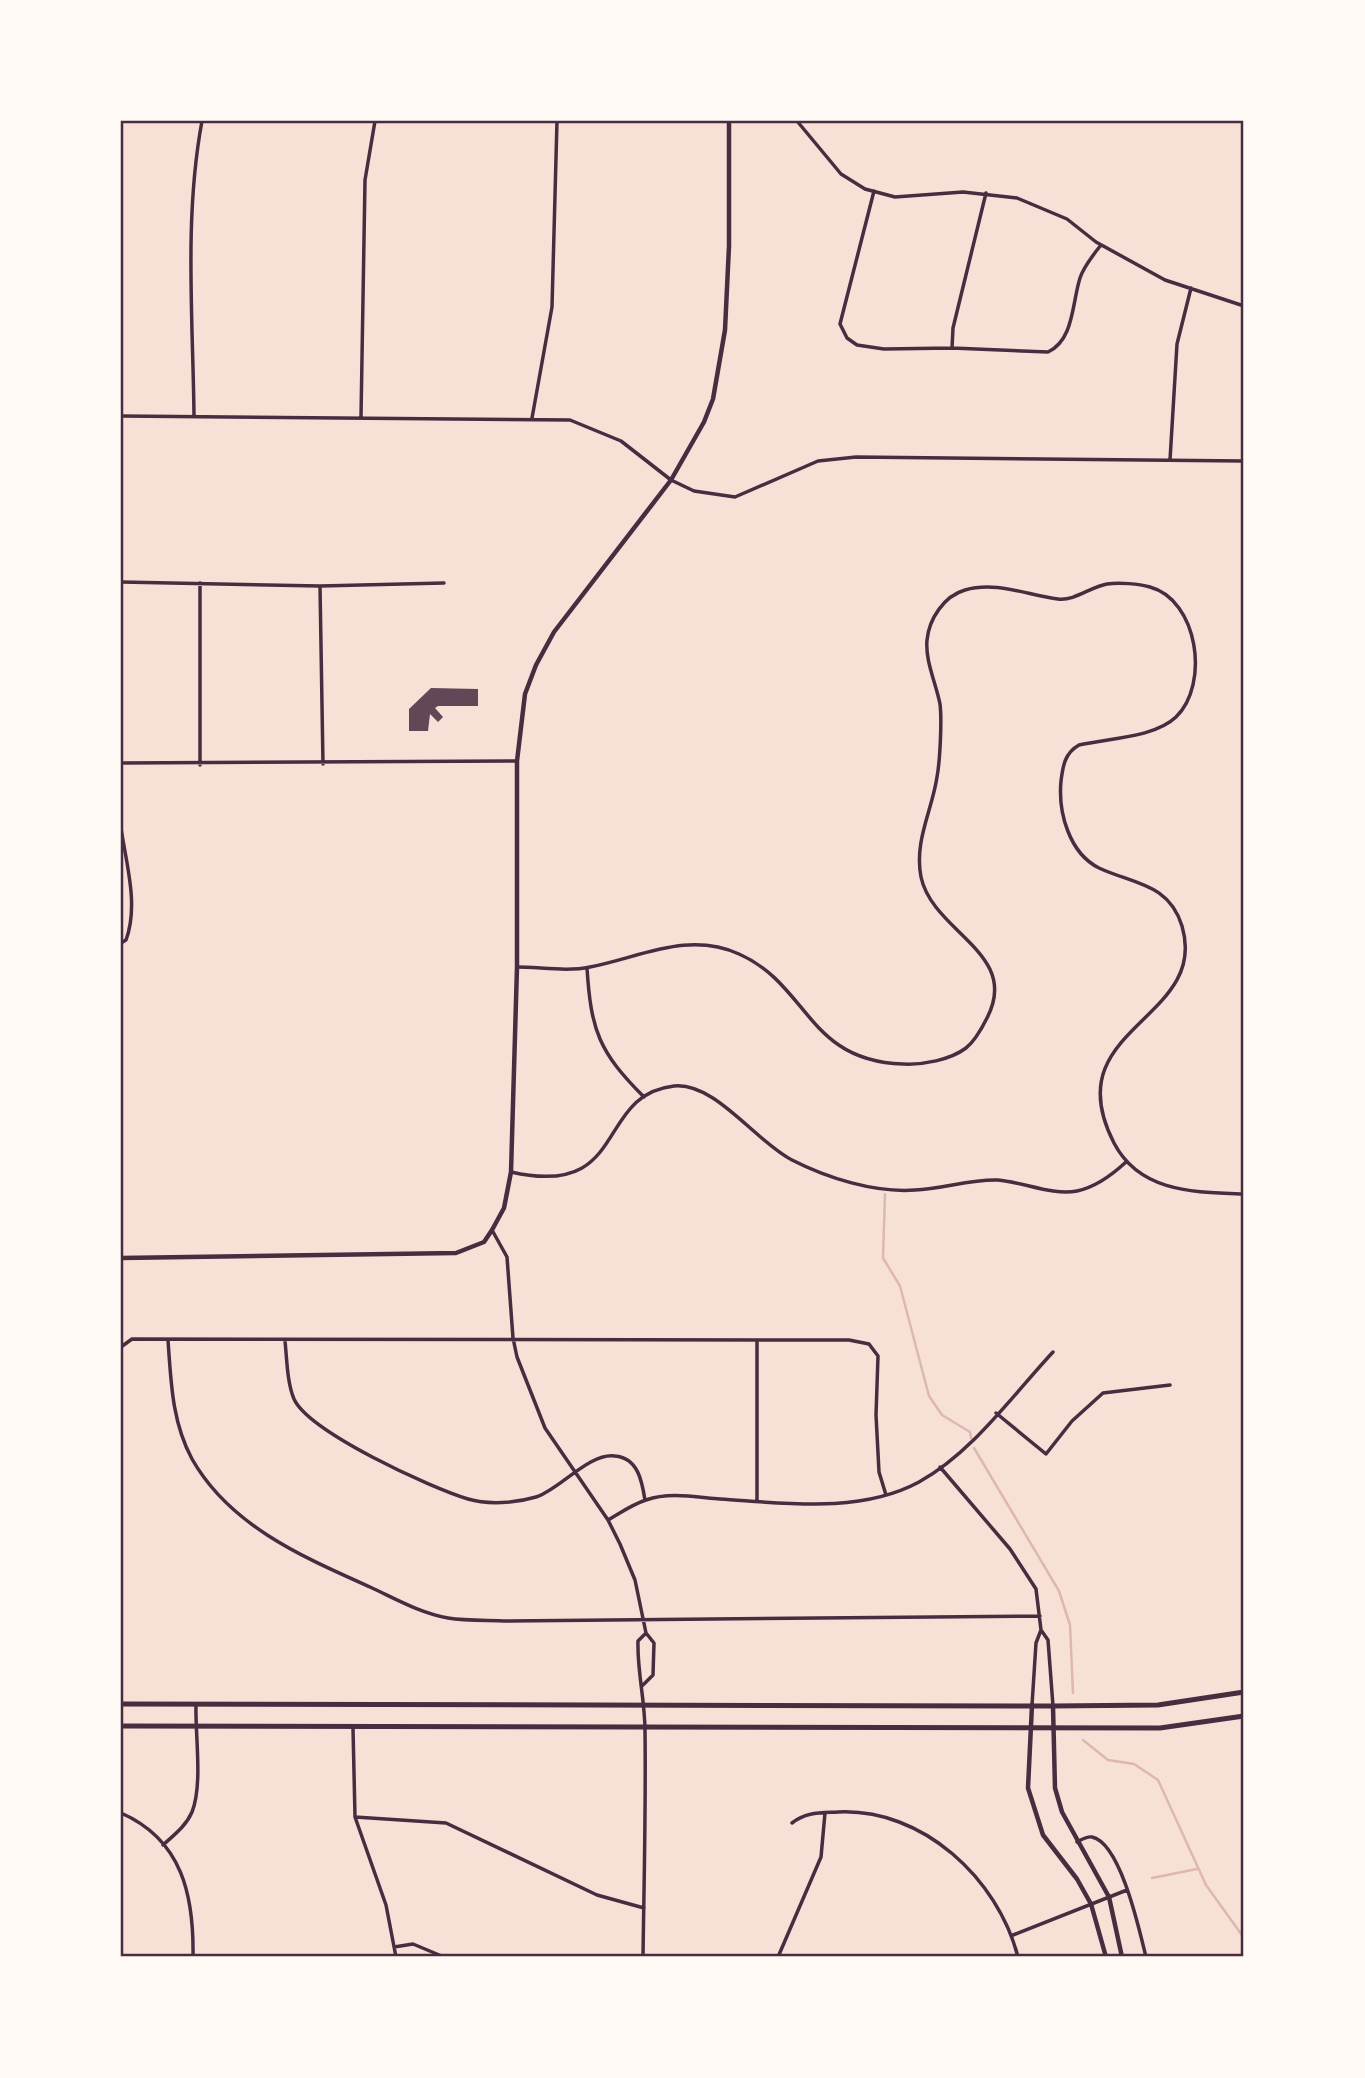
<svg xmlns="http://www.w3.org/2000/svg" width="1365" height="2078" font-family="'PT Sans Narrow',sans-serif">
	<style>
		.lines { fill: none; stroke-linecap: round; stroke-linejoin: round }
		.stream { stroke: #dcb8b0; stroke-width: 2.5 }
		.building { fill: #644757 }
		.minor { stroke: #4a2c40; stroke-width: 3.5 }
		.tertiary { stroke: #4a2c40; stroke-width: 4.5 }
		.secondary { stroke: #4a2c40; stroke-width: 5 }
		.neatline { fill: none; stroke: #4a2c40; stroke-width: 2.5 }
	</style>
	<rect width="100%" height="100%" fill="#f7e1d7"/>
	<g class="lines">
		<path class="stream" d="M885,1194L883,1258L900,1286L929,1396L942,1415L970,1432L971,1438
			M974,1448L1059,1591L1070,1625L1073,1693
			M1083,1740L1108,1760L1134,1764L1158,1780L1206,1885L1244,1938
			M1152,1878L1197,1869"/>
	</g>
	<path class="building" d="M431,688L478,689V706H438L435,708L443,717L438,722L430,714L428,731H409V709Z"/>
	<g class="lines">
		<path class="minor" d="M797,121L841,174L865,189L895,197L963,192L1017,198L1067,219L1096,242L1165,280L1244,306
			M874,191L840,324L847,338L857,345L884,349L952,348L1048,352C1074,340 1072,303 1080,278C1084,266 1093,255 1101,245
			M952,348L953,328L986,193
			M121,416L570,420L621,441L671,480L694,491L735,497L818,461L856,457L1244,461
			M194,416C193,319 184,217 202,121
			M361,417L365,180L375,121
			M532,418L552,307L557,121
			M1170,460L1177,344L1191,288
			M121,582L320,586L444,583
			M320,586L323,764
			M121,763L517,761
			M200,765V583
			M121,828C126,863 139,905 126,940L121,943
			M517,967C540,967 567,972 590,967C641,957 688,931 739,954C809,985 807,1061 903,1064C923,1065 950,1060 966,1048C975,1041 982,1028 987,1018C1021,953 933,933 921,877C914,841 932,811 937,777C940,761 942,720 940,704C936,683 925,661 927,640C929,619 944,596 965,590C996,581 1027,595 1058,599C1075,601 1090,587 1107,584C1119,582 1139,584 1150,587C1198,600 1210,684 1176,717C1154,738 1108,738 1079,745C1065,753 1063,765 1061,781C1058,812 1069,853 1099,868C1133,884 1169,883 1182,926C1210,1021 1054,1027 1114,1143C1140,1193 1195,1192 1244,1194
			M587,968C591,1031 599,1052 644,1097
			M511,1172C630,1199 594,1095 674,1086C715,1082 755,1141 792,1160C827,1178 875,1193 915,1190C943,1189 970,1179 998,1180C1023,1182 1053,1196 1077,1191C1096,1187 1112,1175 1126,1162
			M492,1230L507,1257L513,1338L517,1357L545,1428L608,1520L620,1544L635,1580L646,1633L654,1643L653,1675L643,1685
			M168,1340C171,1382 172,1422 192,1459C230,1526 303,1557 370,1587C396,1599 420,1613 448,1618C467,1621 488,1620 507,1621L1040,1616
			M285,1341C287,1360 287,1382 294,1399C309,1432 431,1488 468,1499C488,1505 516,1503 536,1497C559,1490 590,1452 615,1456C638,1458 642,1481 645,1500
			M121,1347L132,1339L849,1340L869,1344L878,1356L876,1415L879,1472L886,1495
			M996,1413L1046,1454L1072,1421L1103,1393L1170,1385
			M940,1467L1010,1549L1036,1589L1041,1630L1036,1643L1032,1705
			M757,1501V1340
			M608,1520C620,1513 633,1504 646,1500C669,1492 695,1497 720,1499C784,1503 860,1514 919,1482C972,1453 1012,1396 1053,1352
			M1041,1630L1048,1640L1053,1706
			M353,1728L355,1817L386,1905L396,1957
			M121,1813C183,1840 194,1897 193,1957
			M355,1817L446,1823L597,1895L644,1908
			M792,1823C806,1812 820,1813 838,1812C923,1808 998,1879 1018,1957
			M1077,1842C1081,1840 1087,1836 1092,1837C1121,1843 1140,1933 1146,1957
			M163,1845C174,1835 186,1826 192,1812C203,1784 195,1735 196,1705
			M1013,1935L1127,1890
			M394,1947L413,1944L444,1957
			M643,1957C644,1882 646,1806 645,1731C645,1699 637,1672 638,1641L646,1633
			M778,1957L821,1857L825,1813"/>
		<path class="tertiary" d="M121,1258L456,1253L484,1242L492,1230L504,1208L511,1172L517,967V761L525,694L536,665L554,632L671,480L704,422L713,399L725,330L729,246V121
			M1032,1705L1028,1788L1043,1835L1077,1879L1091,1904L1106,1957
			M1053,1706L1055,1788L1062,1812L1109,1897L1122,1957"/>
		<path class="secondary" d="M121,1704L1053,1706L1158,1705L1244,1692
			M121,1726L1160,1728L1244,1716"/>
	</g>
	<rect width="1365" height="2078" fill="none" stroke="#fffaf5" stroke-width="245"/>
	<rect x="122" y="122" width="1120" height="1833" class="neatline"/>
</svg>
